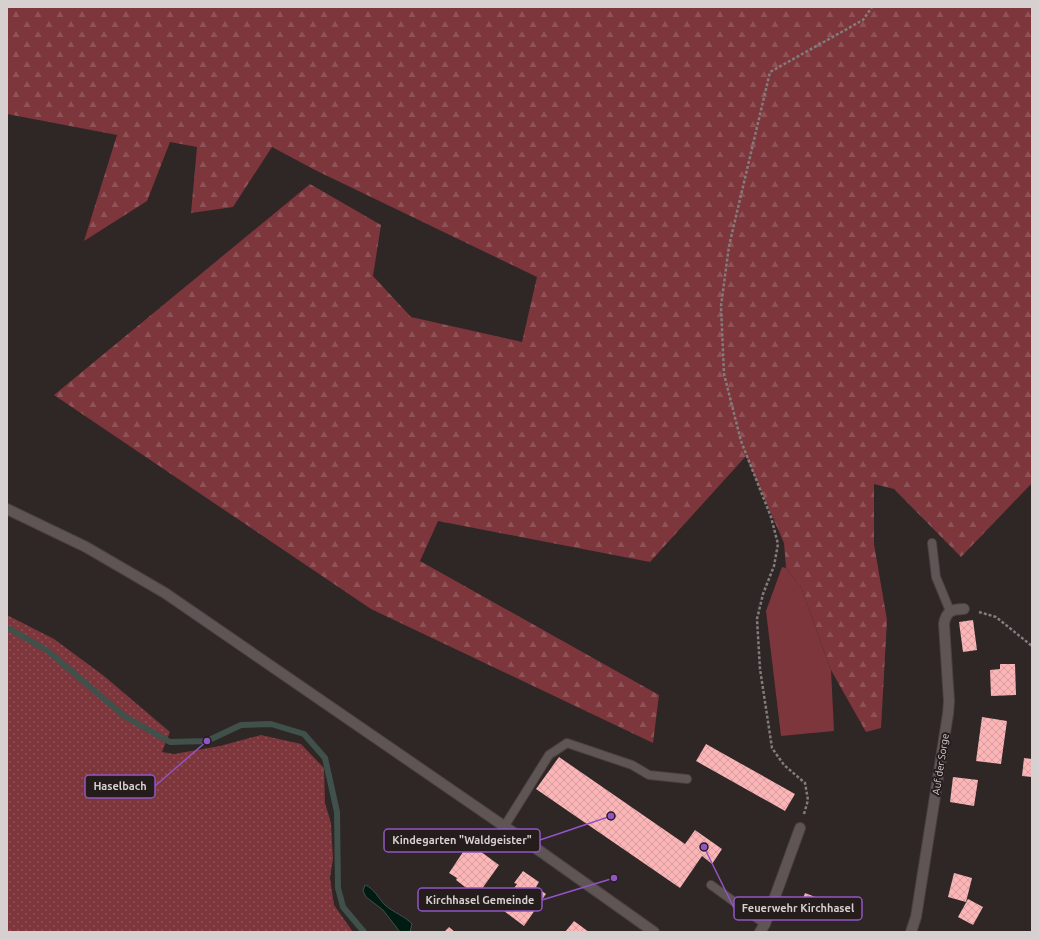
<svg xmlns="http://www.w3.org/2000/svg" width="1039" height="939" font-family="Ubuntu,sans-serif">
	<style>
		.grass { fill: url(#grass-dots) }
		.forest { fill: url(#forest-firs) }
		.park { fill: #7d363b }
		.water { fill: #001b12; stroke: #40514b }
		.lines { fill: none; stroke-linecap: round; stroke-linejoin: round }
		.stream { stroke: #40514b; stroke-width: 6 }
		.building { fill: url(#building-cross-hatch) }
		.service-casing { stroke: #494141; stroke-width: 10 }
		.minor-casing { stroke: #494141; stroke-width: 12 }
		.tertiary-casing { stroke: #494141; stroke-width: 12 }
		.path { stroke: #837c7c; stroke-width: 2.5; stroke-dasharray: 3 2; stroke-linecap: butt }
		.service { stroke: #5f5555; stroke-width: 8 }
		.minor { stroke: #5f5555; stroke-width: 10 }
		.tertiary { stroke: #5f5555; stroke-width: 10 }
		.labels { text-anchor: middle; stroke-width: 4; stroke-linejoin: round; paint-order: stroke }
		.street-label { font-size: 10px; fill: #d6d0d0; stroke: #251c1c }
		.leader { fill: none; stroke: #9255c3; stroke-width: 1.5 }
		.callout-dot { fill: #9255c3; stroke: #251c1c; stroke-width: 1.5 }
		.callout { fill: #251c1c; stroke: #9255c3; stroke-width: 1.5 }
		.callout-label { font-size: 11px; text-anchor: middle; font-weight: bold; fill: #d6d0d0 }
	</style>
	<defs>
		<pattern id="grass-dots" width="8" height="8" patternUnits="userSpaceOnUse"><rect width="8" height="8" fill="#7d363b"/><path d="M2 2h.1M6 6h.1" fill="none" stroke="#8f5256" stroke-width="1.8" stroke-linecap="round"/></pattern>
		<pattern id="forest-firs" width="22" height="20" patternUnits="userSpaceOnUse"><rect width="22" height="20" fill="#7d363b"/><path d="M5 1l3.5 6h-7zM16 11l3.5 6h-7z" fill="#8f5256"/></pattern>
		<pattern id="building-cross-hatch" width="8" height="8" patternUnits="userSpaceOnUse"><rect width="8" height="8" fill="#fcb5b6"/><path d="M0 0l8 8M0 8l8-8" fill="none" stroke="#d69d9e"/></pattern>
	</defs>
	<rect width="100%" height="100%" fill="#2f2626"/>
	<path class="grass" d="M7,615L54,639L104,676L170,732L162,752L174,754L220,746L261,735L301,744L324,768L325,803L331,823L333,859L330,878L334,905L353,932H7Z"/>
	<path class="forest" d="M7,7H1032V483L961,557L894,489L874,484V544L887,620L881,728L866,732L831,670L801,587L786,568L784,543L746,456L650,562L438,521L420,561L659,695L653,743L371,609L54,395L310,184L381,225L373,276L411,317L522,342L537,277L315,170L272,147L233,207L191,213L197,147L170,142L147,201L84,241L117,135L7,114Z"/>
	<path class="park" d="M782,567L786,568L801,587L831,670L834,731L781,736L766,611Z"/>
	<path class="water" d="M365,885C374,888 378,898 385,905C394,913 405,916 412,924L410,932H400L383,910L366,897L363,891Z"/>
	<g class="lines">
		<path class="stream" d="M7,629H10L48,651L124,716L170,742L207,741L241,725L271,724L304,734L325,758L337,812L338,888L343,907L364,932"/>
	</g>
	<path class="building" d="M973,620L977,650L963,652L959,622Z
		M1000,664H1015L1016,695L991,696L990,670L1000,669Z
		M982,717L1007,721L1001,764L976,761Z
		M706,744L795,794L785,811L696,761Z
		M559,757L685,844L695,830L722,849L712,864L702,856L680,888L536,789Z
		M1024,758L1032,759V777L1022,776Z
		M953,777L978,780L974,806L950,802Z
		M469,843L499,865L479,893L471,888L469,890L456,880L457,878L449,873Z
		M523,871L539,882L536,887L546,894L524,926L500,908L517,884L514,883Z
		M954,873L972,878L966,902L948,897Z
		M805,893L823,900L816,920L798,913Z
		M968,899L983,907L973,925L958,917Z
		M574,921L589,932H565Z
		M449,927L455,932H444Z"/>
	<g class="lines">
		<g class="service-casing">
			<path id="service" d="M932,543L936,577L950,611
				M504,827L549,755L567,743L632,765L649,775L687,779
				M711,885L765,924"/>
		</g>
		<g class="minor-casing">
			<path id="minor" d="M760,932L765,924L800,828
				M911,932L916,917L948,714L949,701L944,624C946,611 952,609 964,609"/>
		</g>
		<g class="tertiary-casing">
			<path id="tertiary" d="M7,509L86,547L165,593L530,844L654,932"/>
		</g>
		<path class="path" d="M979,612L996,617L1032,646
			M804,814L808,800L805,783L784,765L772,748L760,669L757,619L763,594L774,566L778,544L771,517L741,441L724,374L721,306L729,246L770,72L863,20L872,7"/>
		<use href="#service" class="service"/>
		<use href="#minor" class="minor"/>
		<use href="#tertiary" class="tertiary"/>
	</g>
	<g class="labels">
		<g class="street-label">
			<text transform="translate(940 764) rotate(-81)" y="4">Auf der Sorge</text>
		</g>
	</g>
	<path class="leader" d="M207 741L155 786M611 816L540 840M614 878L542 900M704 847L734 908"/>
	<g class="callout-dot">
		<circle cx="207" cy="741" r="4"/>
		<circle cx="611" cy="816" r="4"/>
		<circle cx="614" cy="878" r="4"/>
		<circle cx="704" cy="847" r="4"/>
	</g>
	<g class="callout">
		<rect x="85" y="775" width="70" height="23" rx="4"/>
		<rect x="384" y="829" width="156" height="23" rx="4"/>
		<rect x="418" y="888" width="124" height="23" rx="4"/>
		<rect x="734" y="897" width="128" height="23" rx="4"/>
	</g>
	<g class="callout-label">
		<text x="120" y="790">Haselbach</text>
		<text x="462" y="844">Kindegarten "Waldgeister"</text>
		<text x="480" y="904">Kirchhasel Gemeinde</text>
		<text x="798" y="912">Feuerwehr Kirchhasel</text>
	</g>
	<rect width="1039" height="939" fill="none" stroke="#d6d0d0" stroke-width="16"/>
</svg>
